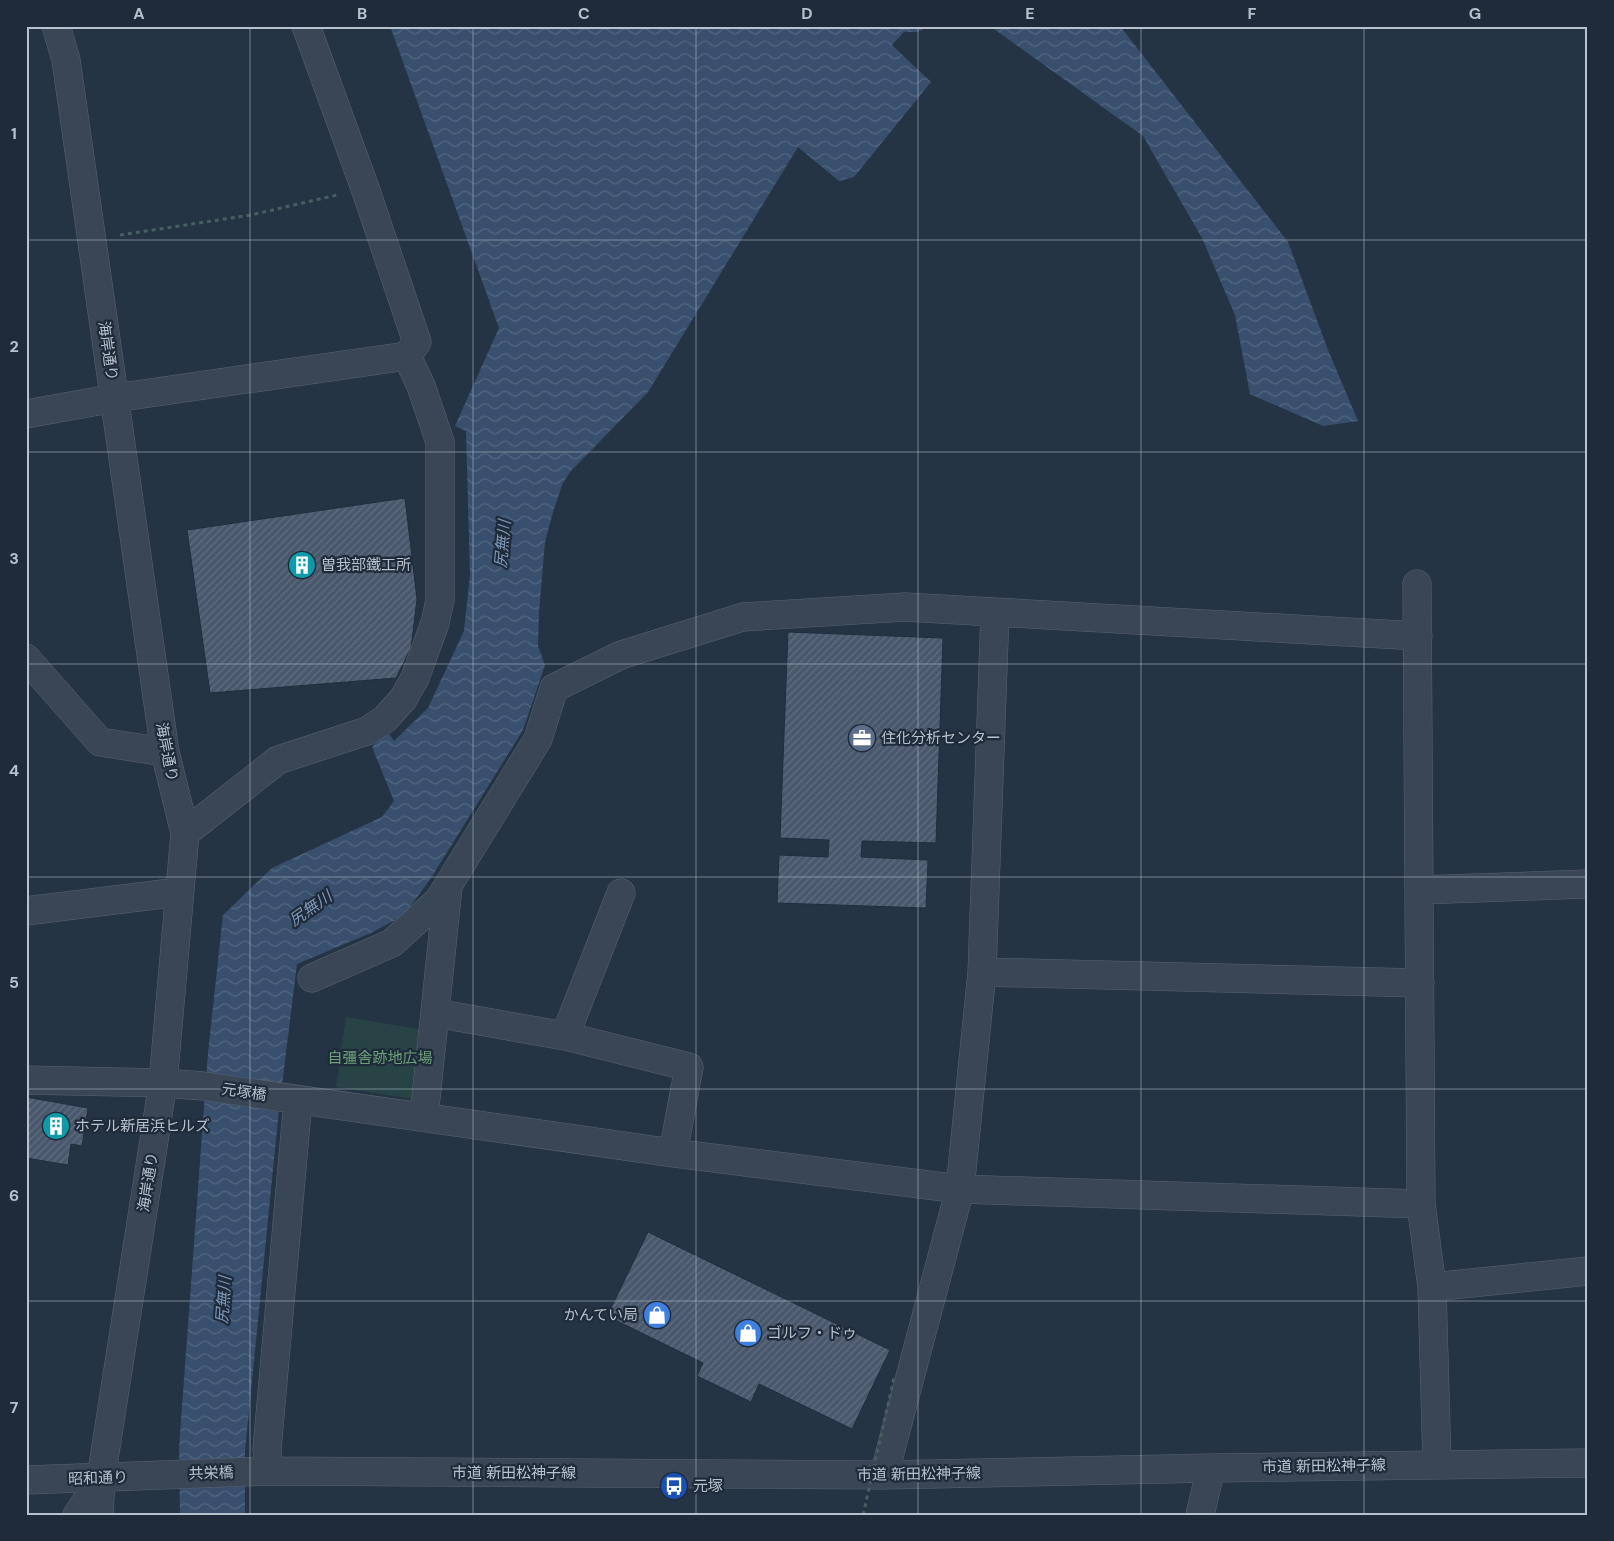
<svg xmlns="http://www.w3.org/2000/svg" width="1614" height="1541" font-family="'DM Sans','Noto Sans JP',sans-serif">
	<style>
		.green { fill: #274346 }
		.water { fill: url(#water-waves) }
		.building { fill: url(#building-hatch); stroke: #212d3c }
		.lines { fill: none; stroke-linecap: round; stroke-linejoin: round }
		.minor-casing { stroke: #596472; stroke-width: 29 }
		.path { stroke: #466062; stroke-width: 3; stroke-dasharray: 4 4; stroke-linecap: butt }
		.minor { stroke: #3a4655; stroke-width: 28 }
		.path-bridge { stroke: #466062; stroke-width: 3; stroke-dasharray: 4 4; stroke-linecap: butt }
		.grid { fill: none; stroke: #b8c1ce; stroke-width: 1; stroke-opacity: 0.55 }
		.labels { text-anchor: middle; stroke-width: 4.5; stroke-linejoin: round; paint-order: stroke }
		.street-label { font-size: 15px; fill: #b8c1ce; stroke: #1f2b3a }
		.poi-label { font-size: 15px; fill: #b8c1ce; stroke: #1f2b3a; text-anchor: start }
		.park-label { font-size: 15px; fill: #6da178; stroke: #1f2b3a }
		.water-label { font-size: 16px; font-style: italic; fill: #7d98b7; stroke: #1f2b3a }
		.neatline { fill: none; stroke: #b8c1ce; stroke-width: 2 }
		.grid-label { font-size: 16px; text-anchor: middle; font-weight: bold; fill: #b8c1ce }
	</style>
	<defs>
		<pattern id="water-waves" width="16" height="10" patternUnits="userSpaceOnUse" patternTransform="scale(1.25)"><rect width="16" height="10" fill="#38506d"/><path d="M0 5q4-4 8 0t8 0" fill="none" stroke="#536781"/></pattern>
		<pattern id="building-hatch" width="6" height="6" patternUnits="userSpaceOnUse" patternTransform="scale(1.25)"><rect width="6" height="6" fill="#49586c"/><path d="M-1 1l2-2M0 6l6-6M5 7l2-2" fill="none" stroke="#616e80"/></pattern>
	</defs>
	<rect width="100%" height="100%" fill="#253445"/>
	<path class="green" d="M346,1017L424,1030L414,1099L336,1087Z"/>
	<path class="water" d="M390,26H929L917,32H904L892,45L931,82L854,177L839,181L798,147L648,392L570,472L562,485L553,512L545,542L539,611L538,646L545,665L523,730L431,878L404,915L371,933L297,964L279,1109L245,1451V1515H180L179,1448L208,1053L223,915L272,868L382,817L394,801L372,747L387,731L394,741L428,708L464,631L470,575L466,431L455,426L499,328Z
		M990,26H1120L1288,242L1328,350L1358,421L1323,426L1250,394L1235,315L1202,238L1143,136Z"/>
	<path class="building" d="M405,498L417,599L411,648L396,678L210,693L187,530Z
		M788,632L943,638L936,843L862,841L861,857L928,860L926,908L777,903L779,855L828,857L829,840L780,838Z
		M26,1097L88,1108L82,1146L71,1144L68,1165L26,1158Z
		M648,1232L890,1350L852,1429L759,1384L751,1402L697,1376L703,1363L607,1316Z"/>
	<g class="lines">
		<g class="minor-casing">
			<path id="minor" d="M56,26L66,60L165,752L185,833L163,1083L101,1478L99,1515
				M26,414L115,398L407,356L417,342L365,188L306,26
				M26,658L100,742L165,752
				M185,833L278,760L367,731L385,719L403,699L415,678L435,623L440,600V442L421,386L407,356
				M1419,890L1588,884
				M621,893L565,1036L689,1067L673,1153
				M26,911L179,892
				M982,972L1420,983
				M312,978L392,943L439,900L538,739L554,688L621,655L743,617L905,607L1418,636
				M435,1013L565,1036
				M26,1080L163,1083L203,1086L673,1153L960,1189L1421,1204L1417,584
				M424,1117L448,887
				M1421,1204L1432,1287L1437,1465
				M1432,1287L1588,1271
				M269,1471L267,1449L298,1100
				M884,1475L960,1189L982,972L995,612
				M26,1480L269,1471L884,1475L1211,1468L1588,1463
				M77,1515L101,1479
				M1200,1515L1211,1468"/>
		</g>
		<path class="path" d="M120,235L251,215L337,195"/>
		<use href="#minor" class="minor"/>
		<path class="path-bridge" d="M863,1515L894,1378"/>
	</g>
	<path class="grid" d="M250,26V1515M473,26V1515M696,26V1515M918,26V1515M1141,26V1515M1364,26V1515M26,240H1588M26,452H1588M26,664H1588M26,877H1588M26,1089H1588M26,1301H1588"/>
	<defs>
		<g id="building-disc" transform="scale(1.4375)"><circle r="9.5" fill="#0f9aa8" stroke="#1f2b3a"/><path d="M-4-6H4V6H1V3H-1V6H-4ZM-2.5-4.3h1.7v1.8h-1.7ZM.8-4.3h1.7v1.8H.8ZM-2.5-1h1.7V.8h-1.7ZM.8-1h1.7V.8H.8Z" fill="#fff"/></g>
		<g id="office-disc" transform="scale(1.4375)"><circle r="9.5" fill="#5c6f8a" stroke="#1f2b3a"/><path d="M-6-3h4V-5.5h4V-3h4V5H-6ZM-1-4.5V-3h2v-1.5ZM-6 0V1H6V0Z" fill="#fff"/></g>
		<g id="shop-disc" transform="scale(1.4375)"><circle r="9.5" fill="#3f7fe0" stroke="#1f2b3a"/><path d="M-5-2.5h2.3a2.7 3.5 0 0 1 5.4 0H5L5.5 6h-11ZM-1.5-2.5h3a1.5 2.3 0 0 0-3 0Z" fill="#fff"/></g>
		<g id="bus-disc" transform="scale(1.4375)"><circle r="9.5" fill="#1a4fb4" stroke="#1f2b3a"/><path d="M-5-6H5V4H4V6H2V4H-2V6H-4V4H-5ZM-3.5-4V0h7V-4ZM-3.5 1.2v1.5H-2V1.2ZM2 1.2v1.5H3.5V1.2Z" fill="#fff"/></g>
	</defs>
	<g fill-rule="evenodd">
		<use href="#building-disc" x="302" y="565"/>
		<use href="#office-disc" x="862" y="738"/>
		<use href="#building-disc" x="56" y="1126"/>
		<use href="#shop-disc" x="657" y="1315"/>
		<use href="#shop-disc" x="748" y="1333"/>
		<use href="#bus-disc" x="674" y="1486"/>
	</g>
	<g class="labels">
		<g class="street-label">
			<text transform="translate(108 351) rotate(82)" y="5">海岸通り</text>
			<text transform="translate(167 752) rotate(79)" y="5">海岸通り</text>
			<text transform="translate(244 1092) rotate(8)" y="5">元塚橋</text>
			<text transform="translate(148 1182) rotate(-81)" y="5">海岸通り</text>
			<text transform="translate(1324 1466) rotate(-1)" y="5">市道 新田松神子線</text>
			<text transform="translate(211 1473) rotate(-2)" y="5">共栄橋</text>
			<text x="514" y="1478">市道 新田松神子線</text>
			<text transform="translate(919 1474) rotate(-1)" y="5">市道 新田松神子線</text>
			<text transform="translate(98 1478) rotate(-2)" y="5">昭和通り</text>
		</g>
		<g class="poi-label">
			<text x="321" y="570">曽我部鐵工所</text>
			<text x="881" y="743">住化分析センター</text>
			<text x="75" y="1131">ホテル新居浜ヒルズ</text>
			<text x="638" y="1320" text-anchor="end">かんてい局</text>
			<text x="767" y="1338">ゴルフ・ドゥ</text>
			<text x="693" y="1491">元塚</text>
		</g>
		<g class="park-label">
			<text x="380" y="1063">自彊舎跡地広場</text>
		</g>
		<g class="water-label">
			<text transform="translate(502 544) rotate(-85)" y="6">尻無川</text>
			<text transform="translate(310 908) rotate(-35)" y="6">尻無川</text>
			<text transform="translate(223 1300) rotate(-86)" y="6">尻無川</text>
		</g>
	</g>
	<rect width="1614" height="1541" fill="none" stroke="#1f2b3a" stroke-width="55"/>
	<rect x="28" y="28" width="1558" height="1486" class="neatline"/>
	<g class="grid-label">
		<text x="139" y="19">A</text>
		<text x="362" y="19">B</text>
		<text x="584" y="19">C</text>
		<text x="807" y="19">D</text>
		<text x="1030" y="19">E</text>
		<text x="1252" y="19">F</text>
		<text x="1475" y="19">G</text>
		<text x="14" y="139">1</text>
		<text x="14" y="352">2</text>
		<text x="14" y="564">3</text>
		<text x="14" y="776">4</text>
		<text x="14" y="988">5</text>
		<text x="14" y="1201">6</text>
		<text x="14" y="1413">7</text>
	</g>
</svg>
